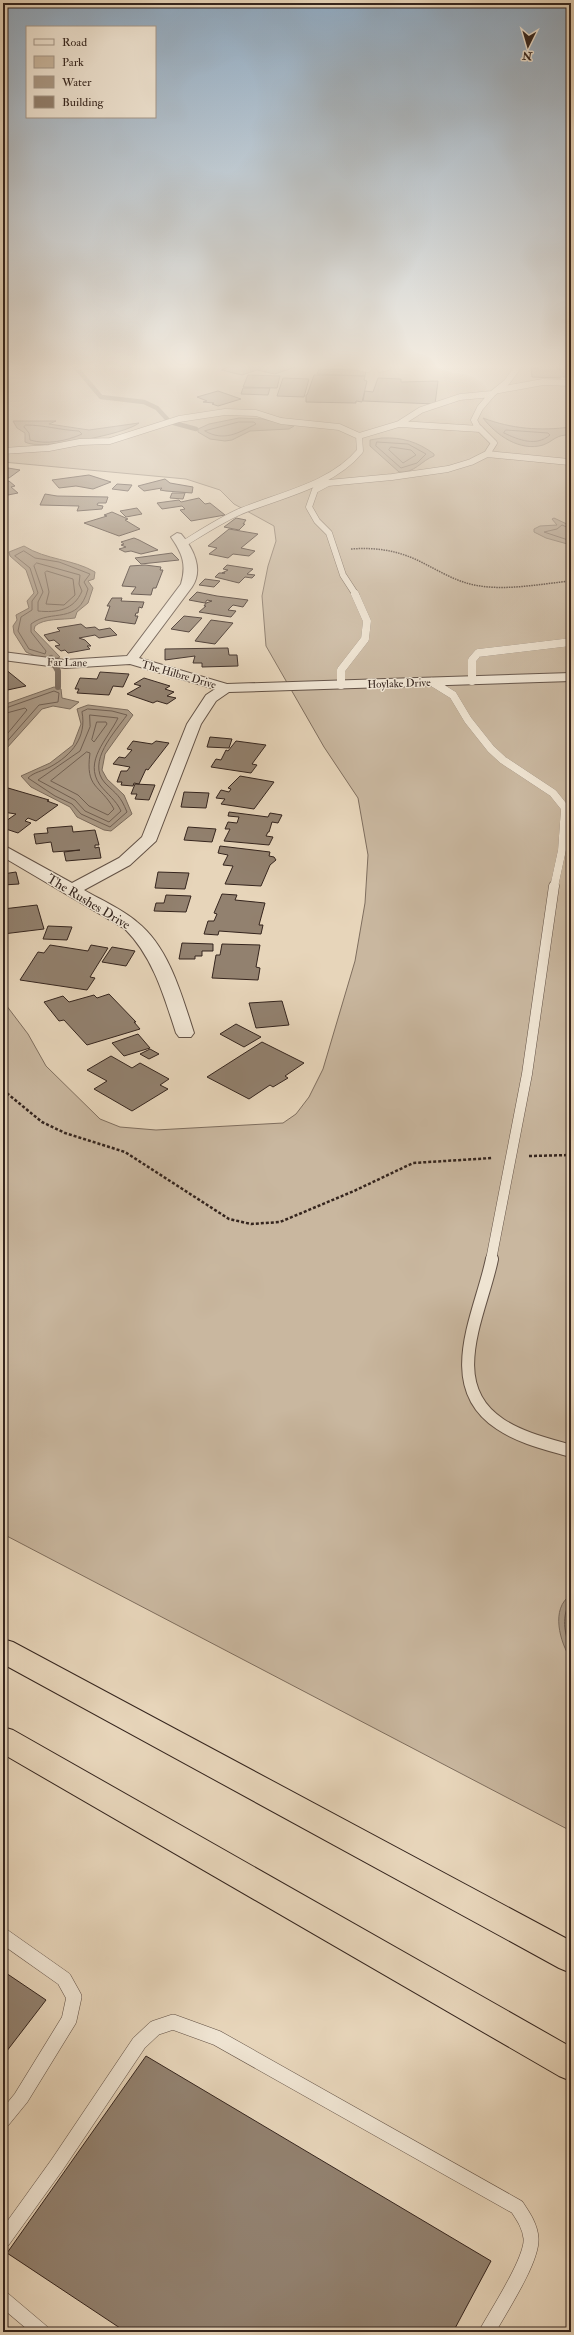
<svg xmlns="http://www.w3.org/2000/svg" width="574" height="2335" font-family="'IM FELL Double Pica',serif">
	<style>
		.green { fill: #c9b79f; stroke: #7f6e5e }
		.water { fill: #aa9985; stroke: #7b6b5c }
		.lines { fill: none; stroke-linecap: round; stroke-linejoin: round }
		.shore { stroke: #705f52; stroke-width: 1 }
		.stream-far1 { stroke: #7b6b5c; stroke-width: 4.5 }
		.stream { stroke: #7b6b5c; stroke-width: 6 }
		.building { fill: #92816f; stroke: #35251e }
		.lane-far4-casing { stroke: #625145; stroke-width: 7 }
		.lane-far3-casing { stroke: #625145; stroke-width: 8 }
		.lane-far2-casing { stroke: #625145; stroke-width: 11 }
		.lane-far1-casing { stroke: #625145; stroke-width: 14 }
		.lane-casing { stroke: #625145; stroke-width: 16 }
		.street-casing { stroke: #625145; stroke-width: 2 }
		.highway-casing { stroke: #35251e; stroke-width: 2 }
		.path-far1 { stroke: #35251e; stroke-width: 1.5; stroke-dasharray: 1.5 1; stroke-linecap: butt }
		.path { stroke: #35251e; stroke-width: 2.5; stroke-dasharray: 3 2; stroke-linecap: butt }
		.lane-far4 { stroke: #efe4d2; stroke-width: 6 }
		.lane-far3 { stroke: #efe4d2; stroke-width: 8 }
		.lane-far2 { stroke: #efe4d2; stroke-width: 10 }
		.lane-far1 { stroke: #efe4d2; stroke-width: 12 }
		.lane { stroke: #efe4d2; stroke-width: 15 }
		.street { fill: #efe4d2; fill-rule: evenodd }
		.highway { fill: #e7d5ba; fill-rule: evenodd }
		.labels { text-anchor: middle; stroke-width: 3; stroke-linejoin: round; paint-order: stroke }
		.far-street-label { font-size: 11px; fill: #35251e; stroke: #efe4d2 }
		.street-label { font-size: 13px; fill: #35251e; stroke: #efe4d2 }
	</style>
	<rect width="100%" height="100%" fill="#e7d5ba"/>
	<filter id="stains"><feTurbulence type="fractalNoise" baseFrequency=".005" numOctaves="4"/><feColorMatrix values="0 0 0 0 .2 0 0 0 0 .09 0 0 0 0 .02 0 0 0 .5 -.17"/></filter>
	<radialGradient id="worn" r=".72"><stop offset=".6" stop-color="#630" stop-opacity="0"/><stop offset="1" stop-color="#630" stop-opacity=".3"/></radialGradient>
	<path class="green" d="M3,364H571V1831L3,1534V1001L28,1034L46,1066L100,1119L120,1127L156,1130L283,1123L296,1114L309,1097L323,1069L355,961L365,903L368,855L358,798L324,747L266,646L262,596L268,566L276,541L274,526L234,504L220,490L186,479L3,462Z"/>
	<path class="water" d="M239,418L263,419L294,426L289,429L250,431L232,440L225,441L210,439L198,432V429L209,424Z
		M483,418C512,429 540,431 571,427V435C556,434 554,441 543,445C520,452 496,435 483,418Z
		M13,421H56L49,424L89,430L139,423C126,434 40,451 25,442V433L17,428Z
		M382,438C402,437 418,442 434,454V456C422,460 414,474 399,472L370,446V440Z
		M554,518L571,526V545L546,538L534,532V529L540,526L557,525L552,519Z
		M24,546C46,560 73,559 95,572L94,579L88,581L93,588L88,603L77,612L75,618C62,620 44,618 35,626L34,630L60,657C51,663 35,656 26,652L14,633L13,626L17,620L16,615L29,608L27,601L34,593L26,570L10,556L9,552Z
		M54,687L61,689L62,698L79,702L70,709L53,706L42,709L6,749V757L3,758V705Z
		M88,705L128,710L133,715L105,754L102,770L107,779L124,795L132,814L111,831L104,830L77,817L70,807L31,787L21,776L50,763L73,745L81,724L77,709Z
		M571,1595V1659C560,1643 550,1608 571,1595Z"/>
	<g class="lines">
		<path class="shore" d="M239,422H254L256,424C238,433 224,442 205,431Z
			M26,425C44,425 60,430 79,431L82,434C67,441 46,445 30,440L29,433L24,427Z
			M506,430L548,433L550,435C536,447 519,440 504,433Z
			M377,442L408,444L426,454L417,463L401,468L376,446Z
			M391,447L411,450L416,455L403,463L389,450Z
			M571,529L562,525L557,529L544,532L571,541
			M24,551L35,558L59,562L90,574L84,582L88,589C78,626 52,608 31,624V632L46,651L45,654L29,649L18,631L21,617L32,610V601L38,593L30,568L15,556Z
			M37,563L80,575L79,584L82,591C74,610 57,613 38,611V602L43,592L34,566Z
			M47,571L73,579L75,595L64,605L46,604L49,592L45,573Z
			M3,709L54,691L59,693L58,702L39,705L3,746
			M88,709L112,711L127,715C115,732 86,762 105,783C117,795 120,795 127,812L110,827L81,814L72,804L55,796L28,778C34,772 43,771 50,767C72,755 87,737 82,712Z
			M3,714L25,708L27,710L3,739
			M90,715L118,718C108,739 83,761 100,785C107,794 116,800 121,811L109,822L85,811L75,800L38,780L80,751L90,727Z
			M97,722H106L107,724L94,742L92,740Z
			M87,752L90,753C85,789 100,784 114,809L108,815L89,806L78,795L51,781Z
			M571,1599C561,1617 564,1632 571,1651"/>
		<path class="stream-far1" d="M73,364L101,397L144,402L157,408L167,419
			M174,423L196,429"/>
		<path class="stream" d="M51,658L58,671V687"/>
	</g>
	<path class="building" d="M235,364H285L295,367L275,374L257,370L242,375L221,370Z
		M538,366H557V369H561V378L532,377L531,368H538Z
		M563,368H571V377H563Z
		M319,369L354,370L366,371L365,376L317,374Z
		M248,375L280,376L277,388L243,387Z
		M314,375L365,376L364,380L367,381L362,402L356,401V403L306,402V395H307Z
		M283,378L309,379L304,397L277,396Z
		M378,378L401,379V382L438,381L435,404L363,401L365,391L373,392Z
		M243,388H270L268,395L241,394Z
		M218,391L241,399L218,406L212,404L214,403L203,402L207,401L197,397Z
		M8,468L20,470L9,478H3V471Z
		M89,475L111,482L93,489L76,486L59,488L52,480Z
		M165,479L170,483L193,487L192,493L166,491L160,490L162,488L144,491L138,486Z
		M9,481L15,486L11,487L18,493L3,496V482Z
		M117,484L132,485L128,491L112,489Z
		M172,493H185L183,499L170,498Z
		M45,494L57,496L108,497L106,503H98L97,505L103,506L102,509L77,511L79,506L40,505Z
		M199,498L205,504L210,503L225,515L191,521L180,510L185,509L182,506L162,509L157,503L179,500L181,502Z
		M137,508L142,514L126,517L120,511Z
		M112,512L128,519L125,520L140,529L119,536L84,523L107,516L104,515Z
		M236,518L246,520L243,524H245L239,530L224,527Z
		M229,529L258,534L241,548L255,551L249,556L233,554L228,558L209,554L217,548L208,546Z
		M134,538L139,540L158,550L141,554L131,551L125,552L119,549L126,547L121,545L124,544L121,542Z
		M172,553L179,560L141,564L135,558Z
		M145,565L161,567L160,570H163L156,588H153L151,595L131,594L136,587L122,586L130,566Z
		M227,565L253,569L247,574L255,575L252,578L245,577L239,583L215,577L219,573H225H222L228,570L223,569Z
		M205,579L220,581L214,587L199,585Z
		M197,592L217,596L248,600L243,607L233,605L228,610L236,611L231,617L199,612L206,606H204L206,603L212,601L207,600L205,603L189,600Z
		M112,598H122L121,601L144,602L142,608L139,607L138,613H136L135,616H138L135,624L105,620L110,606H107Z
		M184,616L202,618L189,632L171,629Z
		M211,620L233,623L215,644L195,641Z
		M81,624L86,628L95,627L99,630L110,628L117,635L99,638L95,635L79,638L85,640L91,646H87L90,649L68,653L65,650L61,651L55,646L60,645L54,640L49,641L44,635L60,631L57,628Z
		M228,648L229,655H237L238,666L202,667V663H193L195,656L165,660V649Z
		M3,669H5L26,686L3,691Z
		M100,672L129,674L123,687L113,686L109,695L77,693L79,689H75L80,678L97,679Z
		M144,678L170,686L165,689L174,692L167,696L176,698L167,704L157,701L153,703L127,694L141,686L134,684Z
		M210,737L232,739L229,748L207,747Z
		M133,741L152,744L156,741L169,743L148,770L146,769L139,784L134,783L133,786L121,785L122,782H117L121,771H127L130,767L113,764L119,757L125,758L132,750L127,749Z
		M236,741L266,745L252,764L257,765L251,773L211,767L216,759L221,760L226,750L228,751Z
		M240,776L274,782L254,809L221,804L225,799L216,798L221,790L229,792L231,789L228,788Z
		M135,784L155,785L149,800L135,799L137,794H131Z
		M8,788L49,800L47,801L58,805L36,821L28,818L25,821L31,823L18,833L3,828V823L16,814L3,812V791Z
		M184,792L209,793L206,808L181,807Z
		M229,812L268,817L270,813L282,815L278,823L272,822L269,832H268L266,836L273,837L269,845L224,841L230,829H225L228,822L237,823L239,817L228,816Z
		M72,826L73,832L95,830L99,845H95V848L99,847L101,858L66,861L64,852L80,850L53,852L51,842L36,844L34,834L48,833L47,828Z
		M188,827L216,829L212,842L184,840Z
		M220,846L270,852L269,856L274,857L276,860L270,865L261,886L225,884L233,866L223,865L228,855L218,853Z
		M16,872L19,884L3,885V874Z
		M158,872L189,873L185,889L155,888Z
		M222,894L237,895L235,900L265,903L259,925H263L261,934L219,931L218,935L204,934L208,921H214L217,914L214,913Z
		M166,895L191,896L186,912L154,911L156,903H164Z
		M37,905L44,929L3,934V909Z
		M48,926L72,927L67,940L43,939Z
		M182,943L213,944V951H202V956H195V959H179Z
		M222,944L260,945L256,967L260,968L258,980L212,978L216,955H220Z
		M50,945L88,951L91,945L108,948L90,977L95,978L87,990L20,980L38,952L44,953Z
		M112,947L135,951L126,966L102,962Z
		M109,994L136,1022H134L140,1029L87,1045L64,1020L59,1021L44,1002L63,996L69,1002L94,995L97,998Z
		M282,1001L289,1025L256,1028L249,1003Z
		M236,1024L261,1037L244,1047L220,1034Z
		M138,1034L150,1048L124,1056L112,1043Z
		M262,1042L304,1063L285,1076L288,1078L273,1087L270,1085L249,1099L207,1077Z
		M150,1049L159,1054L149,1059L140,1054Z
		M111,1056L132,1068L140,1063L169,1079L160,1085L168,1089L132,1111L94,1089L107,1081L87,1070Z
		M3,1971L46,2000L3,2056Z
		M146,2056L491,2261L453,2332H126L7,2253Z"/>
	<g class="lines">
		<g class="lane-far4-casing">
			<path id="lane-far4" d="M362,364L361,368L368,369
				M380,369L388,367L389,364
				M499,390L543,382L571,383
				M400,424L480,429
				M3,451L49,448L80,442L110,441L179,419L225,412L256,413L281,421L339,427L359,436L399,424L421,410L460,397L492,394L507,382L520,364
				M487,454L569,462
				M183,544C201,533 219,521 239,512C279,495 331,486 360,451L359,436
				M356,595L343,575L329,533L317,521L309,507L315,490L328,483L392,477L448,469L471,462L487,454L494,443L477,426L474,420L480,408L492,394"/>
		</g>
		<g class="lane-far3-casing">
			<path id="lane-far3" d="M472,681V660L478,653L571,642
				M432,682L453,695L468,720L491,749L503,760L553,793L565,808L562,850L554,887
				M341,685V670L365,639L367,621L355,594"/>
		</g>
		<g class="lane-far2-casing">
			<path id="lane-far2" d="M491,1260L527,1074L554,886"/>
		</g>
		<g class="lane-far1-casing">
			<path id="lane-far1" d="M492,1259C481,1313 440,1385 500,1424C521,1438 547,1444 571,1451"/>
		</g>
		<g class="lane-casing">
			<path id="lane" d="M3,1936L64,1979L74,1997L69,2020L21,2098L3,2120
				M3,2240L57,2165L139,2043L155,2028L173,2022L217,2038L517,2207C523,2216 530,2226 531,2238C533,2259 498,2312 487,2332
				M3,2299L42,2332"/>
		</g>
		<g class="street-casing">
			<path id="street" d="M177,533L181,534C193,548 204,569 192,587L139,658L227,684L571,673V681L229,692L216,701L201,724L156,841L130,865L84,890C101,900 122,909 137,922C169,947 182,996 194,1033L191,1037H179L176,1033C164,996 153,957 125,929L3,857V845L72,883L119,858L142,837L187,724L206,695L215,689L130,664L65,668L3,660V652L65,660L127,656L181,584C187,564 182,553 171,537Z"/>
		</g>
		<g class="highway-casing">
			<path id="highway" d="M3,1639L13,1642L571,1941V1973L559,1968L3,1664Z
				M3,1727L13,1730L571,2047V2081L559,2076L3,1754Z"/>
		</g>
		<path class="path-far1" d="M351,549C378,547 401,551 425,564C439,571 454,580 470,584C502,592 539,584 571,581"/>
		<path class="path" d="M3,1090L42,1122L65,1133L125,1152L229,1219L251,1224L280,1222L354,1191L413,1163L492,1158
			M529,1156L571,1155"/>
		<use href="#lane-far4" class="lane-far4"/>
		<use href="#lane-far3" class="lane-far3"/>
		<use href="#lane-far2" class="lane-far2"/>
		<use href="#lane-far1" class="lane-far1"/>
		<use href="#lane" class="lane"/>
		<use href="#street" class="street"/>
		<use href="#highway" class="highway"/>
	</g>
	<linearGradient id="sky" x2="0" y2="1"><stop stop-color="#8fa9c0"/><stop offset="0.53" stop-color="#f4ece0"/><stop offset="1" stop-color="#f4ece0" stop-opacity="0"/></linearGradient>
	<rect width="574" height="691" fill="url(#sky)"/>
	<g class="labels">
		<g class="far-street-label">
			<text transform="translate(67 662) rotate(1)" y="4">Far Lane</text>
			<text transform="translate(179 674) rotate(16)" y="4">The Hilbre Drive</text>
			<text transform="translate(399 683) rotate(-2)" y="4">Hoylake Drive</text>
		</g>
		<g class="street-label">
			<text transform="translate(89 901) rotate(31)" y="5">The Rushes Drive</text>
		</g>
	</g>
	<rect width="574" height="2335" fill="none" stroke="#e7d5ba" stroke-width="16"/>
	<rect x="4" y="4" width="566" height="2327" fill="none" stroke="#35251e" stroke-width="2"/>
	<rect x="8" y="8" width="558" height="2319" fill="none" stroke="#35251e"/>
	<rect x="26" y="26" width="130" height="92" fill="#efe4d2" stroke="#a5988a"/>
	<rect x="34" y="39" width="20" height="6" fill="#efe4d2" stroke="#a5988a"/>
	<text x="62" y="46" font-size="12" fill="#35251e">Road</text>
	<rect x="34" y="56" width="20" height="12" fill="#c9b79f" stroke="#a5988a"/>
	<text x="62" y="66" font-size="12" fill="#35251e">Park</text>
	<rect x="34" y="76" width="20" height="12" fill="#aa9985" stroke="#a5988a"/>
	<text x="62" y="86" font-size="12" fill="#35251e">Water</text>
	<rect x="34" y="96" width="20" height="12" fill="#92816f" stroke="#a5988a"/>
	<text x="62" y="106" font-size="12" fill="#35251e">Building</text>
	<g transform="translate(528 46) rotate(185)" stroke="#efe4d2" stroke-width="3" paint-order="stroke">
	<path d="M0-3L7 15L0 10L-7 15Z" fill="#35251e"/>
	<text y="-6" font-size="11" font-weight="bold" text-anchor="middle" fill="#35251e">N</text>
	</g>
	<rect width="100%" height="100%" filter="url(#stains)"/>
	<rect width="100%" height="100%" fill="url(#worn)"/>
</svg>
